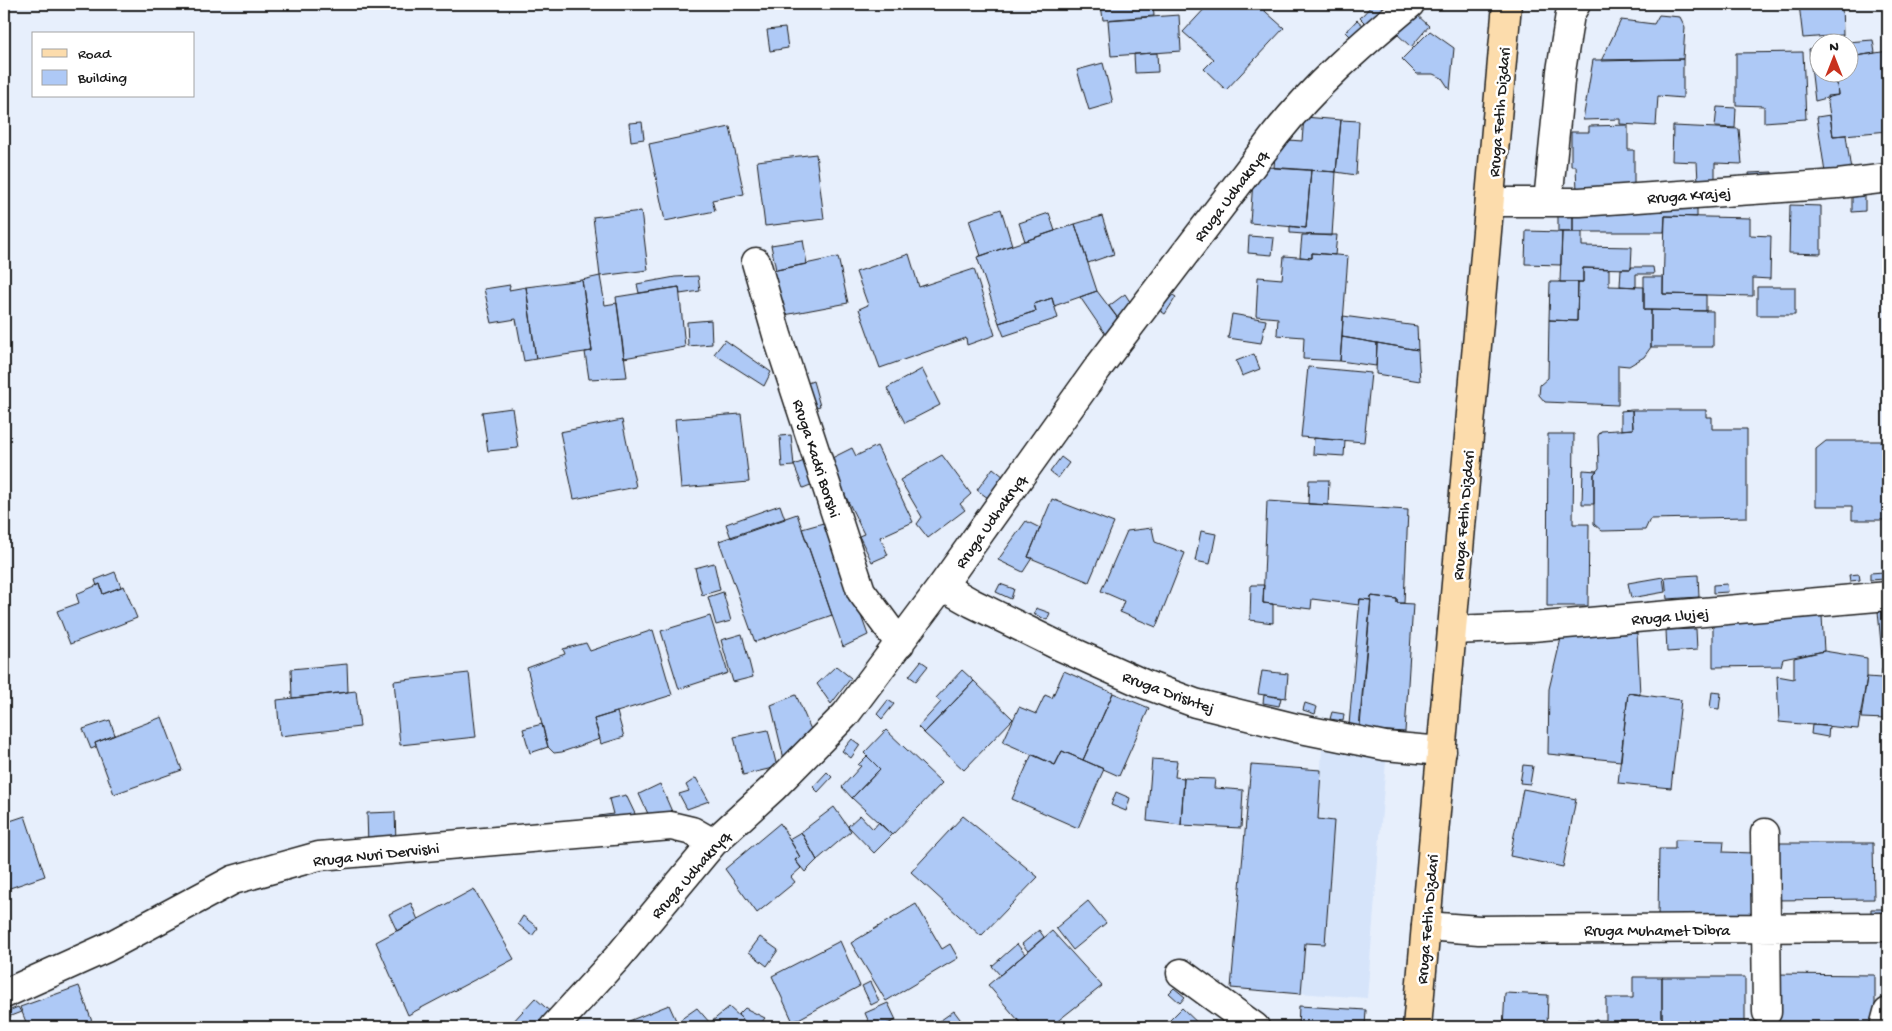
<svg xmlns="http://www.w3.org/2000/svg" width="1892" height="1031" font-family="'Gochi Hand',sans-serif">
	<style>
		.built { fill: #d6e4fa }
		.building { fill: #aec9f6; stroke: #1c1c1c }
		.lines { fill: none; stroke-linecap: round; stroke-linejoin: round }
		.minor-casing { stroke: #1c1c1c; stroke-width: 31 }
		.major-casing { stroke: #1c1c1c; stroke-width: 31 }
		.minor { stroke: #fff; stroke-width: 28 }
		.major { stroke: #fcdcac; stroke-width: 28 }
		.labels { text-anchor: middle; stroke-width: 5; stroke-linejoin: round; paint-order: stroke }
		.street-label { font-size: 16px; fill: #1c1c1c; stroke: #fff }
	</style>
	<rect width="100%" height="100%" fill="#e7effc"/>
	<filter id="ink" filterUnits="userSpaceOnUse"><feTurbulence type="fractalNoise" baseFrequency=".02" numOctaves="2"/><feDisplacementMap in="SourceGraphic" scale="10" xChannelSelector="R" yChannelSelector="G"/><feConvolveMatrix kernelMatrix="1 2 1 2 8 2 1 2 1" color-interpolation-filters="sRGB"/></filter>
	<g filter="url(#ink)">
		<path class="built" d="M1322,749L1386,761L1367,998L1231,988L1251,765L1321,770Z"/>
		<path class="building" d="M1101,4H1153L1154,16L1103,20Z
			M1209,4H1257L1284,28L1226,90L1204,69L1214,59L1183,32Z
			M1373,4H1378L1382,8L1366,24L1360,18Z
			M1799,4H1842L1843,35L1803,38Z
			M1415,13L1429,26L1411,47L1396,33Z
			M1179,15L1181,51L1111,56L1108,20Z
			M1659,15L1680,17L1685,27L1683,59L1601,61L1621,20L1654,24Z
			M1357,20L1364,26L1353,39L1346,32Z
			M785,28L788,48L770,51L767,30Z
			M1430,31L1454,48L1450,90L1442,78L1433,74H1417L1402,59Z
			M1873,40L1875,53L1850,57V42H1847Z
			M1820,46V72H1836L1838,95L1815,101L1809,49Z
			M1888,51V131L1833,136L1827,96L1838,95L1836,72H1850V57Z
			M1803,52L1806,119L1764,122V106L1736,105V53Z
			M1157,53L1158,72L1135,73L1134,54Z
			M1683,59V98L1658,96L1656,126L1620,124V119L1583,120L1593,60Z
			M1103,63L1113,103L1089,110L1077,70Z
			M1717,107L1736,108L1735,128L1715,127Z
			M1830,115L1833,136L1846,135L1852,178L1826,180L1817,117Z
			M1304,117L1341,120L1336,172L1274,168L1276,139L1302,141Z
			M1341,120L1359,121L1356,175L1336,172Z
			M642,122L644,139L631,141L629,123Z
			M1628,125V150H1634V190L1577,191L1576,166H1571V132H1589V126Z
			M1673,126L1739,129L1742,164L1715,163V182H1698L1697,162L1672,161Z
			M730,127L744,194L712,200L715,211L665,221L649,144Z
			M816,154L824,219L765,226L757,161Z
			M1254,166L1311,170L1306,228L1250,223Z
			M1311,170L1336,172L1332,236L1290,233V226L1306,228Z
			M1772,172L1773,180L1750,183L1749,173Z
			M1865,196V211L1852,212V197Z
			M1697,202V217L1665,216L1664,232H1573V207Z
			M1790,205L1821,206V254L1789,253Z
			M1558,207H1573V232H1558Z
			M1001,209L1012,245L981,256L969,220Z
			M641,211L648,270L600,276L593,217Z
			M1049,213L1055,231L1025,241L1019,223Z
			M1102,216L1114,254L1088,263L1075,224Z
			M1665,216L1750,218V235L1771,236L1770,279L1753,278V296L1663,294Z
			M1075,224L1097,291L1054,306L1052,298L1034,304L1036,311L999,323L977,257Z
			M1526,231L1562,232L1561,265L1525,264Z
			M1562,232H1582V246L1632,247L1631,269L1583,268V282H1560Z
			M1302,235H1337L1335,255L1312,253V258L1300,257Z
			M1249,236L1274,238L1272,255L1248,253Z
			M803,240L807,264L776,270L771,245Z
			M1312,253L1348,256L1340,361L1303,359L1304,337L1277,335L1278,318L1256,316L1258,277L1282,279L1284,256L1312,258Z
			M909,254L919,287L974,269L995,335L967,345L966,338L880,368L859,309L868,305L856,272Z
			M838,257L848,303L779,316L768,272Z
			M1631,267H1653L1654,274H1636V287L1620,286L1621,269H1631Z
			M1583,268L1609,269V286L1644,287V310H1651V347L1644,357L1629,366L1618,365V405L1545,402L1539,395L1540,385L1548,378L1549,320L1577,321L1578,282H1583Z
			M600,276L605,305L617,303L627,377L589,379L585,352L592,351L582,280Z
			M698,276L700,291L680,294L679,287L639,293L637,284L675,277Z
			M1644,277H1663V294L1706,295V311L1644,310Z
			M582,280L592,351L536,359L526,287Z
			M1550,282H1578L1577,321L1549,320Z
			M510,285L509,290L526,287L536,359L524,361L516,319L492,323L484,289Z
			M679,287L685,347L624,358L616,297Z
			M1757,287H1795V315H1757Z
			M1097,291L1125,328L1112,344L1080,297Z
			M1170,293L1176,297L1165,314L1159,310Z
			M1125,294L1136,311L1125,328L1109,306Z
			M1052,298L1058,318L1004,336L999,323L1036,311L1034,304Z
			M1651,310L1713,311V347H1651Z
			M1232,314L1266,320L1261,343L1228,338Z
			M1343,316L1417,326L1418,350L1342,337Z
			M711,320L712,344L688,346L687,322Z
			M1342,337L1377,343L1376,366L1340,361Z
			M725,340L771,372L764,386L714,354Z
			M1377,343L1418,350L1420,381L1376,374Z
			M1254,354L1260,369L1242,376L1236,361Z
			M1308,367L1371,373L1364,442L1301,437Z
			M922,369L940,405L905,423L887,388Z
			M813,381L820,406L809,409L802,385Z
			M512,408L518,448L488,451L482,412Z
			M1632,410H1706V417H1712V429H1747V517L1650,519L1645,530L1602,531L1594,524V474L1599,468L1598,436L1601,431L1633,429Z
			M1632,410L1633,429L1621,430V411Z
			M741,414L749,482L681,488L675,419Z
			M622,420L636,487L574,499L560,432Z
			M1548,434H1574L1573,524H1589L1588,606H1547Z
			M791,435L794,466L782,467L780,436Z
			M1314,438L1345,441L1344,456L1313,454Z
			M1826,441H1888V520H1852V506H1816V449Z
			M877,446L913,522L880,537L888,555L872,562L859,536L864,534L828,460L852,448L856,456Z
			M942,455L971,494L960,504L965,510L928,538L917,524L922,517L900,480Z
			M1061,457L1069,463L1058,478L1050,472Z
			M804,461L813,484L803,488L794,465Z
			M993,468L1004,477L988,498L977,490Z
			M1583,470L1597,471L1594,474V504H1582Z
			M1309,480H1329L1328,505L1308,504Z
			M1052,499L1114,523L1089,582L1028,557Z
			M1267,501L1408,510L1404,603H1397V599L1371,596V600L1360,599L1359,605L1312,599L1311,609L1263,603Z
			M780,505L785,519L731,538L726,524Z
			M797,514L832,615L755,642L719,541Z
			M1026,521L1040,528L1028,557L1032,558L1023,572L998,560Z
			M827,522L868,635L843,647L802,529Z
			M1152,528L1155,542L1185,553L1156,627L1120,612L1124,601L1101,591L1127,531Z
			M1201,531L1216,534L1210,564L1195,561Z
			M714,563L720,590L702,595L695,568Z
			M115,572L121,587L103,594L100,584L97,586L95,580Z
			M1884,572L1885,579L1870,580V573Z
			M1859,574L1860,580L1850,581L1849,575Z
			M1698,575L1699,597L1667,599L1665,577Z
			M1663,577L1665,592L1631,598L1628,583Z
			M100,584L103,594L124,586L137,618L70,644L57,611L79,603L76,594Z
			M1000,584L1014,589L1011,599L996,592Z
			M1727,584L1728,592L1713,593V585Z
			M1251,585H1264L1263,603L1273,604V623L1250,620Z
			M723,592L731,621L716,625L708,597Z
			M1371,596L1397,599V603L1413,604L1405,732L1359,729Z
			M1360,599L1371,600L1360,726L1349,725Z
			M1036,608L1050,613L1047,620L1034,614Z
			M1888,610V654L1882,655L1878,611Z
			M710,616L728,673L679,689L661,631Z
			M1822,616L1824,651L1783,659L1781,666L1713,667V624Z
			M1696,629L1697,650L1667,652L1666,630Z
			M653,630L672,695L594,719L600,739L562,752L554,753L548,747L527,668L565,654L563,649L586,643L590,651Z
			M1637,633L1640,695L1628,693L1621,761L1548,754L1549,689L1561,638Z
			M742,634L753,677L733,682L721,640Z
			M1824,651L1867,658V677L1858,729L1779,722L1777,676L1794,679V658Z
			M921,661L928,666L916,681L909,676Z
			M347,664L348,692L292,698L291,669Z
			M836,666L851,678L831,704L817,684Z
			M1882,669H1888V732H1886V719L1861,718L1867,677L1881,678Z
			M962,670L974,681L924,733L918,727L941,702L936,698Z
			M1064,671L1113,693L1083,760L1062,751L1055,765L1003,742L1019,707L1036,714L1045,695L1052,698Z
			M1262,671L1288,674L1286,698L1258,694Z
			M469,673L476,737L400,745L394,681Z
			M974,681L1013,719L964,770L924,733Z
			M356,691L360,727L280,736L277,700Z
			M1712,692L1721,693L1719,709L1710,708Z
			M1113,693L1149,708L1119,776L1083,760Z
			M1628,693L1681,700L1671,788L1618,783Z
			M796,695L812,732L784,759L771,705Z
			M1264,695L1281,698L1279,706L1263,703Z
			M888,700L894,704L882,719L877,714Z
			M1305,703L1317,707L1315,714L1303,710Z
			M617,712L624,737L601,744L594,719Z
			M1332,712L1344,714L1343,721L1330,719Z
			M162,717L182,770L114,794L95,743Z
			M110,720L115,735L95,743L96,747L91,749L83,729Z
			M542,724L548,747L530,753L523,729Z
			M1812,725L1829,726L1828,737L1811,734Z
			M768,730L777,767L743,775L734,737Z
			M886,730L942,783L892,835L852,798L880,769L864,753Z
			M852,739L860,745L851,758L842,751Z
			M1062,751L1104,769L1078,828L1012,799L1032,754L1055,765Z
			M867,756L880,769L852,798L842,787L861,766L858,765Z
			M1152,759L1177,761L1175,777L1184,778L1181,825L1147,821Z
			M1251,765L1321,770L1318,819L1334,821L1325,944L1305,943L1301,994L1231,988Z
			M1523,765L1533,766L1530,784L1520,783Z
			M827,772L832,777L818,792L813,787Z
			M696,778L709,801L687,809L679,794L689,791L686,785Z
			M1184,778L1215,779L1214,788L1243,790L1241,828L1181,825Z
			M660,784L673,814L649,816L639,794Z
			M1523,789L1576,799L1563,867L1510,856Z
			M1116,792L1130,798L1126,811L1111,805Z
			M626,795L637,818L601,825L599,816L613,814L609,799Z
			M834,807L851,831L817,860L801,832Z
			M395,812L396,843L368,845L367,813Z
			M860,815L873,829L879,822L892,835L874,853L848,826Z
			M25,816L45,876L4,890V823Z
			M963,816L1038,877L981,936L911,872Z
			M780,823L800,857L795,860L801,868L791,877L795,882L757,913L725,869Z
			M801,832L817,860L805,872L795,860L800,857L789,839Z
			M1675,840L1724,841L1723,852L1753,853L1752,917L1658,916L1659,849H1675Z
			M1773,843H1873L1874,899L1773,900Z
			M474,889L514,959L408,1015L376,942Z
			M1088,901L1106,923L1073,950L1056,928Z
			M411,903L418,920L397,931L389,914Z
			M916,904L942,949L950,944L958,958L886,1001L851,943Z
			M1871,909H1886V917L1871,918Z
			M523,916L538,928L532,936L518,924Z
			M1039,930L1044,937L1028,951L1022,944Z
			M1052,931L1102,986L1050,1027H1024L988,985Z
			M760,937L778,950L767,966L749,952Z
			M840,941L860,986L793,1022L772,976Z
			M1017,944L1025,954L1000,975L992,966Z
			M1773,974L1875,975V1023H1825V1027H1773Z
			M1633,977H1662V1026H1606V998H1633Z
			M1662,977H1745V1026H1662Z
			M870,982L879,1001L871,1005L862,986Z
			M79,986L94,1027H28L20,1007Z
			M1174,988L1185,997L1180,1003L1169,993Z
			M1505,993L1548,995L1547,1027H1503Z
			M535,998L555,1016L544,1027H512L510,1025Z
			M888,1003L896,1020L881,1027H871L865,1013Z
			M669,1005L679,1027H632L629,1021Z
			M1299,1006L1366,1010L1365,1027H1298Z
			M18,1007L21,1012L8,1017L6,1012Z
			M729,1007L751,1027H680L677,1022L697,1008L710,1023Z
			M745,1008L765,1018L758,1027H751L738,1015Z
			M1182,1008L1202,1027H1163Z
			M954,1011L966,1027H931Z
			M1577,1020H1606V1026L1623,1027H1577Z
			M1632,1026H1676V1027H1632Z"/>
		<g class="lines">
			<g class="minor-casing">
				<path id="minor" d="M1490,202H1580L1838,184L1888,178
					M1548,202L1561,71L1570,14L1576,4
					M756,262L777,335L861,591L900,644
					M942,586L972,603L1055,644L1144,684L1195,703L1296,728L1385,746L1442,751
					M1452,630L1532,627L1888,596
					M1765,833L1767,1012
					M1426,926L1479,930L1888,927
					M1181,973L1255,1027
					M4,994L106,948L233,880L319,856L671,826L692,831L713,843
					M554,1027L618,957L713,843L773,788L846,714L942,586L1097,369L1276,134C1315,85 1362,44 1410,4
					M1884,1027L1888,1012"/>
			</g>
			<g class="major-casing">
				<path id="major" d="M1417,1027L1507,4"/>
			</g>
			<use href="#minor" class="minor"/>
			<use href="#major" class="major"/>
		</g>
	</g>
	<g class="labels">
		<g class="street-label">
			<text transform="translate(1498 112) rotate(-85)" y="6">Rruga Fetih Dizdari</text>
			<text transform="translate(1689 194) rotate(-4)" y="6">Rruga Krajej</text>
			<text transform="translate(1229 195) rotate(-53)" y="6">Rruga Udhakryq</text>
			<text transform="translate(818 458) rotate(72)" y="6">Rruga Kadri Borshi</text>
			<text transform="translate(1462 515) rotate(-85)" y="6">Rruga Fetih Dizdari</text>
			<text transform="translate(989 521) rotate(-55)" y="6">Rruga Udhakryq</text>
			<text transform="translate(1670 615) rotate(-5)" y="6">Rruga Llujej</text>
			<text transform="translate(1169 691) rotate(20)" y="6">Rruga Drishtej</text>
			<text transform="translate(376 853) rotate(-6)" y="6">Rruga Nuri Dervishi</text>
			<text transform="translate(689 874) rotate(-49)" y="6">Rruga Udhakryq</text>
			<text transform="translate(1426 919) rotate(-85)" y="6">Rruga Fetih Dizdari</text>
			<text x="1657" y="935">Rruga Muhamet Dibra</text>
		</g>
	</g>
	<rect width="1892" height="1031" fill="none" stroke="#fff" stroke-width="20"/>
	<rect x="10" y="10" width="1872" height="1011" fill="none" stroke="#1c1c1c" stroke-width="2" filter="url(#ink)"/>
	<rect x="32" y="32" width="162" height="65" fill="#ffffff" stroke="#a4a4a4"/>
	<rect x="42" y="49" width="25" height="8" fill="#fcdcac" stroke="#a4a4a4"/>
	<text x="78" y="58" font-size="15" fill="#1c1c1c">Road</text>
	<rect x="42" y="70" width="25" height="15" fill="#aec9f6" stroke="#a4a4a4"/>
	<text x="78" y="82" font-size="15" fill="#1c1c1c">Building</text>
	<g transform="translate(1834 58)"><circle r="24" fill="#ffffff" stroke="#a4a4a4"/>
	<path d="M0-4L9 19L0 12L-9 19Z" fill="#c8321e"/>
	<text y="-8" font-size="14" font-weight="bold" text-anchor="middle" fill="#1c1c1c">N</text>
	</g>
</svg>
